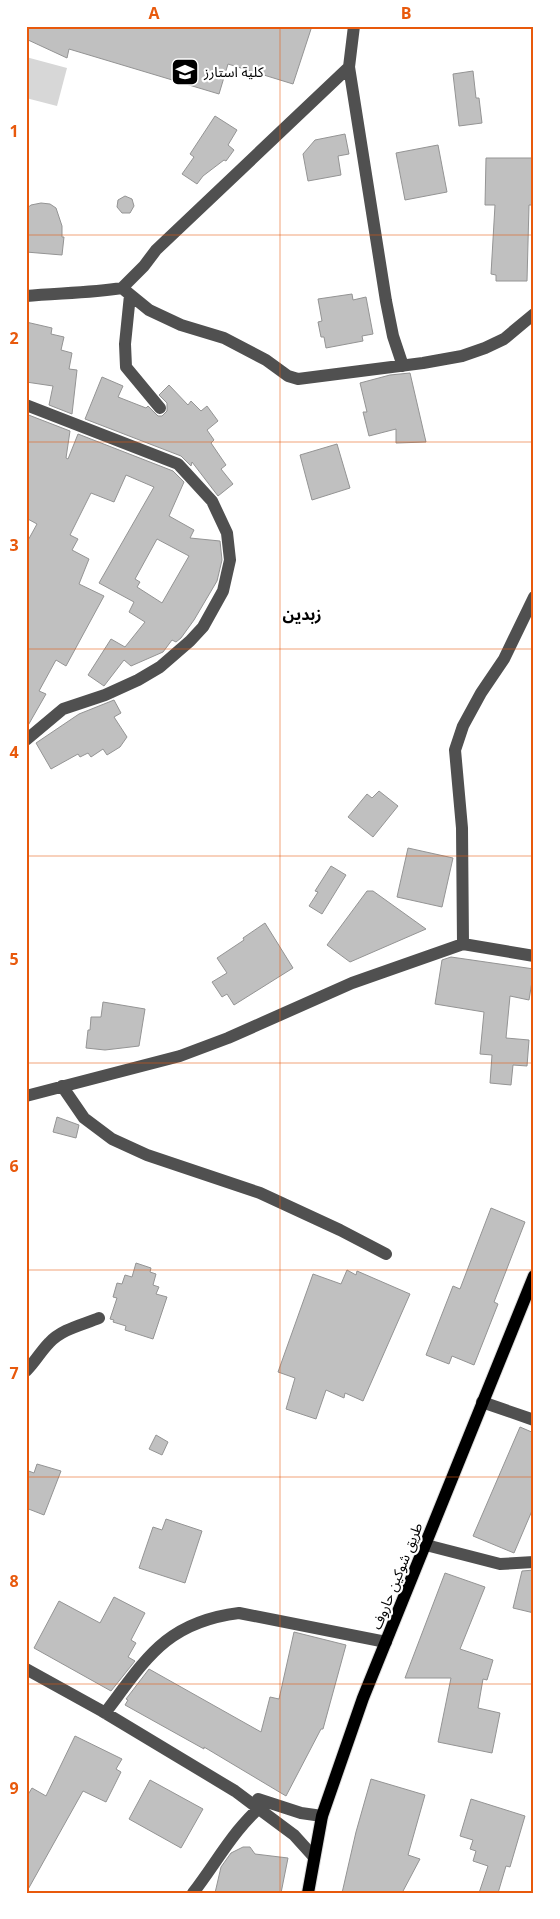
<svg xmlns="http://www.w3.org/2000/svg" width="560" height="1919" font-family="'Open Sans','Noto Sans Arabic',sans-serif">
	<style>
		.green { fill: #d7d7d7 }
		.building { fill: #c0c0c0; stroke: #949494; fill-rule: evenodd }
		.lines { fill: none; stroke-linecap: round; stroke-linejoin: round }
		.major-casing { stroke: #dbdbdb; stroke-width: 14 }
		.minor { stroke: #505050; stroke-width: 12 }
		.major { stroke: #000; stroke-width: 12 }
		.grid { fill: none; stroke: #e8590c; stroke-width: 1; stroke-opacity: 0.55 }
		.labels { text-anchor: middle; stroke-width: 4.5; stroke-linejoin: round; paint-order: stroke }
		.poi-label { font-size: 14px; fill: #000; stroke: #fff; text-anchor: start }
		.street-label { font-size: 14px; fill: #000; stroke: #fff }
		.quarter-label { font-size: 16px; font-weight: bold; fill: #000; stroke: #fff }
		.neatline { fill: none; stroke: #e8590c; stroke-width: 2 }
		.grid-label { font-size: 16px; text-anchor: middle; font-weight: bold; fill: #e8590c }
	</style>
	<rect width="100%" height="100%" fill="#fff"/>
	<path class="green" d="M26,57L67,68L57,106L26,98Z"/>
	<path class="building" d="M26,26H312L293,84L228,64L219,94L69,49L67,58L26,39Z
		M473,71L476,98H479L482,123L459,126L453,74Z
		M215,116L237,130L228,145L234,150L226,161L224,160L203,176L197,184L182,174L194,157L190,154Z
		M345,134L349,154L338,156L341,175L308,181L303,154L315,140Z
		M438,145L447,192L405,200L396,153Z
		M486,158H534V205H529L527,281H496V275L491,274L495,205H485Z
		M125,196L132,199L134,206L130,213H122L117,207L118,200Z
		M41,203L50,204L56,208L62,226V237H64L62,255L26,252V209L31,205Z
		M352,294L353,300L366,297L373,334L362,336L363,341L326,348L324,337H321L318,322L322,321L318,299Z
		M26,322L52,328L51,334L64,337L61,350L72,353L69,369L77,370L72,414L49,405L53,386L26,382Z
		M410,373L426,442L396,443V429L369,436L363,412H367L360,383L390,375Z
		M102,377L123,386L118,397L146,408L148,406L158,416H162L167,411V403L159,395L169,385L188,405L191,401L201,411L207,406L218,421L207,430L214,440L211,443L226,465L221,469L233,484L218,496L192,462L191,466L181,456L85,419Z
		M26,414L70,431L66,458L68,459L78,434L173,471L184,482L169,516L194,530L190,538L220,541L222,560L217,581L194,620L181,638L176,642L172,640L163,652L131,666L124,660L104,686L88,675L111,639L125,647L145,622L129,612L134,602L99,583L154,487L126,475L114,502L91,493L70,535L78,539L72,550L89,559L79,584L104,596L66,666L56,660L39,691L46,694L26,729V544L37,524L26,518ZM157,539L189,556L162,603L137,587L140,582L135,579Z
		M337,444L350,488L312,500L300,455Z
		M114,700L121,713L114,717L127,737L120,747L107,755L103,749L91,757L88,753L80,757L78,754L51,769L36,743L79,714Z
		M379,791L398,806L373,837L348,817L367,794L372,798Z
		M408,848L453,858L442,907L397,897Z
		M331,866L346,875L322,914L309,906L318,892L315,891Z
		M367,891H373L426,929L350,962L327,945Z
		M265,923L293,968L234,1005L227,994L222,997L212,982L227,973L217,958L244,940L243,938Z
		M451,957L534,969L529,1000L510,996L506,1038L529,1040L527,1066L513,1065L511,1085L490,1083L492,1055L480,1054L484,1012L435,1004L442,960Z
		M103,1002L145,1009L139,1046L105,1050L86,1048L88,1030H90L91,1017H101Z
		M57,1117L79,1125L76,1138L53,1132Z
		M491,1208L525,1222L494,1302L498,1304L474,1365L452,1356L449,1364L426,1355L453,1286L460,1289Z
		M136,1263L151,1268L150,1272L156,1274L153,1285L159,1287L156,1294L167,1297L153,1339L125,1330L126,1326L113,1322L114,1320L110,1319L117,1298L113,1297L117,1283L122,1284L125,1275L132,1277Z
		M347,1270L356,1275L357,1271L410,1294L363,1401L345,1393L344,1398L326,1390L316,1419L286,1409L295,1378L278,1372L313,1274L341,1284Z
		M520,1427L534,1433V1506L514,1553L473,1536Z
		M156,1435L168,1442L162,1455L149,1449Z
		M37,1464L61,1471L44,1515L26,1508V1470L34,1473Z
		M166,1519L202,1531L185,1583L139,1568L153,1527L162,1530Z
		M534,1570V1613L513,1608L522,1571Z
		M445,1573L485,1587L460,1649L493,1660L487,1680L483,1679L478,1708L500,1713L492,1753L438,1742L451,1678H405Z
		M114,1597L145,1613L131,1640L136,1643L128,1657L135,1661L111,1691L34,1648L59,1601L100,1623Z
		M294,1632L346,1645L323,1729H321L286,1796L204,1747V1749L125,1705L128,1700L126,1699L149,1669L261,1732L270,1697L279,1699Z
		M75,1736L122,1759L116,1769L121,1772L106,1802L83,1791L26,1893V1798L32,1788L46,1796Z
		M371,1779L425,1795L408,1855L420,1859L402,1893H342L356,1832Z
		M150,1780L203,1809L181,1848L129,1819Z
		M471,1799L525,1816L510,1867L506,1866L498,1893H479L488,1866L473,1861L476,1851L470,1849L473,1840L460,1836Z
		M243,1847H250L255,1854L288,1858L281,1893H215L221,1867L231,1853Z"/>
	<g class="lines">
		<g class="major-casing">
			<path id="major" d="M308,1893L322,1816L363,1698L534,1276"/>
		</g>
		<path class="minor" d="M354,26L349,67L386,301L393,336L403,366
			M349,67L156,250L144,266L122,288L149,310L181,325L224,338L266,360L288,376L298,379L423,363L462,356L485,348L504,339L534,314
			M130,295L125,344L126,367L160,408
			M26,296C58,293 90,293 122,288
			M26,405L178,464L212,501L227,533L230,560L223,591L203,627L190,641L160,667L138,680L105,695L63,709L26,740
			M463,944L462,828L455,750L463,726L481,693L504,659L534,597
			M62,1086L84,1118L112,1139L147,1155L260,1193L340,1230L386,1254
			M26,1096L180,1056L228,1038L352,983L463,944L534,956
			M26,1371C35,1362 41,1351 49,1343C62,1329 82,1325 99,1318
			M482,1402L534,1420
			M426,1545L500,1564L534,1562
			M26,1669L102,1711L235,1791L294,1835L313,1856
			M105,1713C146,1659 166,1622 239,1613L386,1642
			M258,1799L301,1813L322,1816
			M193,1893C217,1862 235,1827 266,1802"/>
		<use href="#major" class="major"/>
	</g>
	<path class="grid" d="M280,26V1893M26,235H534M26,442H534M26,649H534M26,856H534M26,1063H534M26,1270H534M26,1477H534M26,1684H534"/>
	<defs>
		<g id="school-square" transform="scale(1.4375)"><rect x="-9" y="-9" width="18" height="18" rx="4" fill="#000" stroke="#fff"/><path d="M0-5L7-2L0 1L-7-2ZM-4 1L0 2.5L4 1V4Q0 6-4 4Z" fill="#fff"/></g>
	</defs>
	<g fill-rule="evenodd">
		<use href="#school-square" x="185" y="72"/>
	</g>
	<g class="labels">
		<g class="poi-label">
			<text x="204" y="77">كلية استارز</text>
		</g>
		<g class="street-label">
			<text transform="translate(397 1576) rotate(-68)" y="5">طريق شوكين حاروف</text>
		</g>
		<g class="quarter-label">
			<text x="302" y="620">زبدين</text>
		</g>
	</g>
	<rect width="560" height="1919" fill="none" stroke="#ffffff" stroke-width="55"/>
	<rect x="28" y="28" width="504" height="1864" class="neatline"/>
	<g class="grid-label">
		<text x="154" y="19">A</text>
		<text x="406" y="19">B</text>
		<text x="14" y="137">1</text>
		<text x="14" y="344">2</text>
		<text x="14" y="551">3</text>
		<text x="14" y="758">4</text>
		<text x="14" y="965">5</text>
		<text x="14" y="1172">6</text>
		<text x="14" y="1379">7</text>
		<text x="14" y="1587">8</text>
		<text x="14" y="1794">9</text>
	</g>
</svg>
